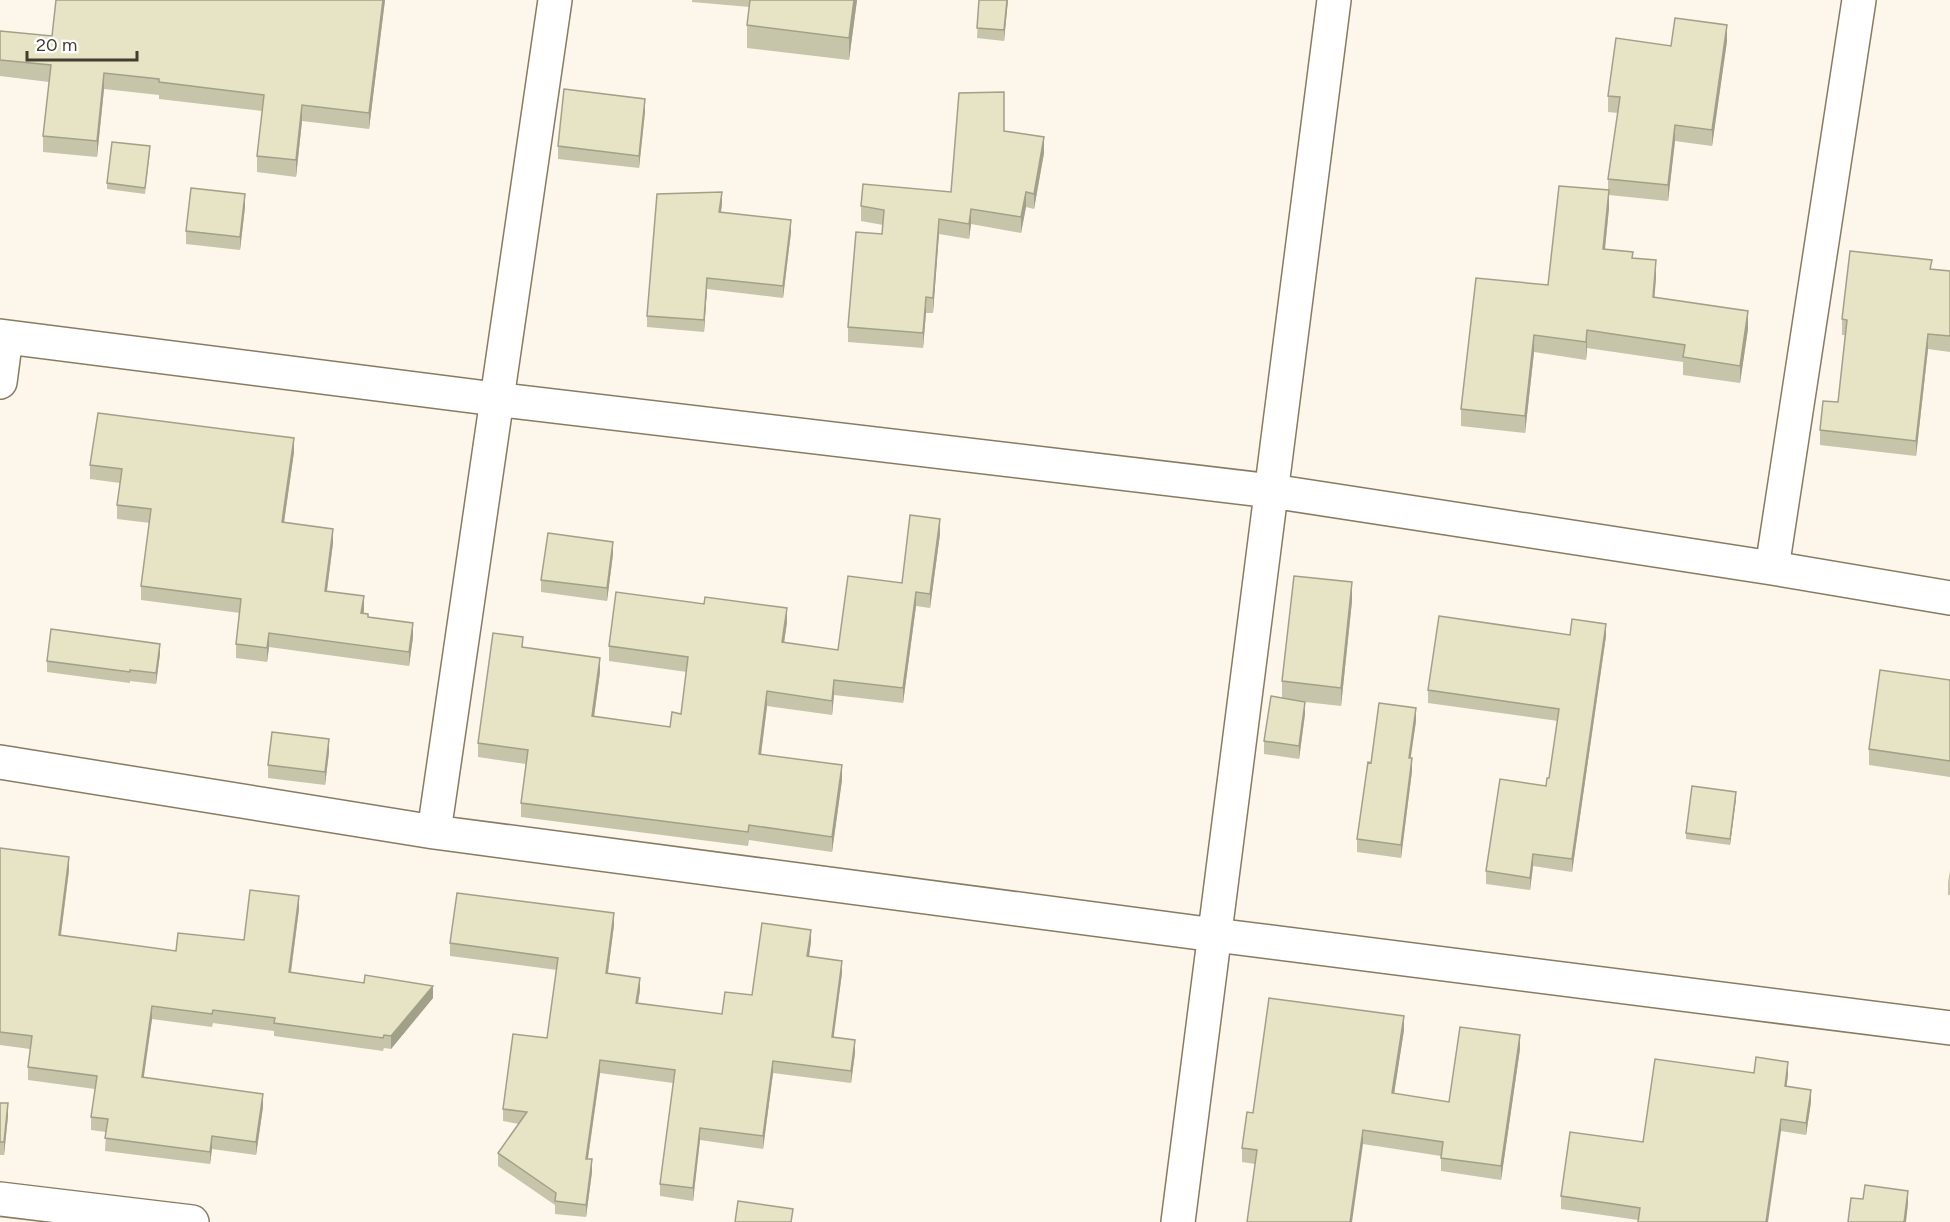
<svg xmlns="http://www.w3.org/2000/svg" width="1950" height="1222" font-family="Figtree,sans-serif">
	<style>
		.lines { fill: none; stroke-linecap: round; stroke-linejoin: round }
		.minor-casing { stroke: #8a7a61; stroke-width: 36 }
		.minor { stroke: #fff; stroke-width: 33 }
		.wall { fill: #c6c4a9 }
		.shaded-wall { fill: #a1a089 }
		.building { fill: #e6e4c4; stroke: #a1a089; stroke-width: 1.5 }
	</style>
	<rect width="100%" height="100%" fill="#fdf6eb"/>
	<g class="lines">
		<g class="minor-casing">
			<path id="minor" d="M0,336L495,399L1272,491L1772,568L1950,598
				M0,382L6,337
				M1772,568L1859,0
				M0,762L434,832L1215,935L1950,1028
				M434,832L555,0
				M0,1199L192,1222
				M1178,1222L1334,0"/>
		</g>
		<use href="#minor" class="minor"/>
	</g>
	<path class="wall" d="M385,0L369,129L302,121L296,177L257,172V156L262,111L159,99V95L104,89L97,157L43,152V136L49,82L0,76V31L52,36Z
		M692,0H857L849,60L747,48V25L750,7L692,2Z
		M979,0H1008L1004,41L977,38Z
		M1727,41L1712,146L1675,141L1668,201L1609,195V208L1605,250L1633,258L1656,278L1654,297L1748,329L1740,383L1683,375V362L1587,348L1586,360L1534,352L1525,433L1461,426V409L1548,285L1608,190V179L1618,113L1608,112V96L1671,46Z
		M645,112L639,168L558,159V146Z
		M1004,131L1044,153L1034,209L1026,207L1021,233L971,224L969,239L939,234L933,313H926L923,348L848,342V327L882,234L883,225L861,221V206L951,192Z
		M150,152L145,194L107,189V183Z
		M722,204L721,212L791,232L783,298L707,289L704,332L647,327V316Z
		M245,207L240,250L186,244V231Z
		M1932,269L1950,271V352L1928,349L1916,456L1820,445V430L1838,402L1845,335H1842V319Z
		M294,452L284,523L333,543L327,591L364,610L363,613L368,617L413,637L409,666L269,647L267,662L236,658V644L240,613L141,600V586L150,523L117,519V505L120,483L90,479V465Z
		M940,534L930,608L916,606L903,703L834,695L832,715L767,706L761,755L842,780L832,852L749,840L748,846L521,817V803L526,764L478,757V743L523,648L600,672L594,717L670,727L681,714L687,672L609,661V646L787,622L784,643L838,650L902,583Z
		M613,554L607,601L541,592V580Z
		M1352,601L1341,706L1305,702V714L1299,759L1264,754V741L1282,698V681Z
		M1570,635L1606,636L1572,872L1533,866L1530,890L1486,884V871L1546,786L1549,778L1558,721L1428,703V690Z
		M160,654L156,684L130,681V683L47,672V661Z
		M1950,680V777L1869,765V749Z
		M1416,721L1410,758L1412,771L1401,858L1357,852V839L1371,763Z
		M329,752L325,785L268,778V765Z
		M1736,799L1730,845L1686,839V833Z
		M0,848L69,870L61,935L176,951L244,940L299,909L291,973L433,998L391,1049L384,1048L383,1051L274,1036V1031L213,1023L212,1027L152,1019L143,1077L263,1107L256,1155L212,1149L210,1164L105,1151L106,1132L91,1130V1117L95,1089L28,1080V1067L30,1049L0,1045Z
		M1950,871V895H1948V882Z
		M614,925L608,973L640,990L638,1003L722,1014L752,995L811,942L809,956L842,973L833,1037L855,1053L851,1083L773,1073L763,1149L700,1140L693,1201L660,1196V1184L673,1083L600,1073L588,1159L592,1172L586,1217L555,1214V1205L498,1166V1153L519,1124L503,1121V1109L547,1038L557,970L450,956V943Z
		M1404,1030L1394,1094L1449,1102L1520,1049L1501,1180L1441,1171V1156L1363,1144L1255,1164L1242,1162V1148Z
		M1754,1073L1788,1075L1786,1087L1811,1102L1806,1135L1781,1131L1638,1220L1561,1209V1196L1643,1142Z
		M0,1103L8,1116L4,1155H0Z"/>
	<path class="shaded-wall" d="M383,0H385L369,129V113Z
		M854,0H857L849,60V38Z
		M1007,0H1008L1004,41V30Z
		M1727,25V41L1712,146V130Z
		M104,73V89L97,157V141Z
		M645,99V112L639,168V156Z
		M302,105V121L296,177V160Z
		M1675,125V141L1668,201V185Z
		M1044,137V153L1034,209V194Z
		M1609,190V208L1603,267V249Z
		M722,192V204L719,224V212Z
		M1026,192V207L1021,233V217Z
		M245,194V207L240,250V237Z
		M971,209V224L969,239V224Z
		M939,219V234L933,313V298Z
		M791,220V232L783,298V286Z
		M1656,260V278L1653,315V297Z
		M707,278V289L704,332V320Z
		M926,297V313L923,348V333Z
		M1748,311V329L1740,383V366Z
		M1587,330V348L1586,360V342Z
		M1928,334V349L1916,456V441Z
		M1534,335V352L1525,433V416Z
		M294,438V452L282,536V522Z
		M940,519V534L930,608V594Z
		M333,529V543L325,605V591Z
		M613,542V554L607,601V588Z
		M1352,582V601L1341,706V688Z
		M916,592V606L903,703V688Z
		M364,596V610L361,627V613Z
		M787,608V622L782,657V642Z
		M413,623V637L409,666V652Z
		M1606,624V636L1572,872V859Z
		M269,633V647L267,662V648Z
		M160,644V654L156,684V673Z
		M600,658V672L592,731V716Z
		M834,680V695L832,715V701Z
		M767,691V706L759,769V754Z
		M1305,702V714L1299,759V746Z
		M1416,708V721L1409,770V758Z
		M329,739V752L325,785V772Z
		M1412,758V771L1401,858V845Z
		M842,765V780L832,852V837Z
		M1736,792V799L1730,845V839Z
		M1533,854V866L1530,890V878Z
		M69,857V870L59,948V935Z
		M299,896V909L289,985V972Z
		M614,913V925L606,986V973Z
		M811,930V942L807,969V956Z
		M842,961V973L832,1050V1037Z
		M640,978V990L636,1015V1003Z
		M433,986V998L391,1049V1036Z
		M152,1006V1019L142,1090V1077Z
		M1404,1016V1030L1392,1107V1093Z
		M1520,1035V1049L1501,1180V1166Z
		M855,1040V1053L851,1083V1071Z
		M600,1060V1073L586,1171V1159Z
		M773,1061V1073L763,1149V1136Z
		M1788,1062V1075L1785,1099V1086Z
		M1811,1090V1102L1806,1135V1123Z
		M263,1094V1107L256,1155V1142Z
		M8,1103V1116L4,1155V1142Z
		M1781,1119V1131L1768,1222H1766Z
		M700,1128V1140L693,1201V1188Z
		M1363,1130V1144L1352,1222H1350Z
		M212,1136V1149L210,1164V1152Z
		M592,1159V1172L586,1217V1205Z
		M1908,1191V1204L1906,1222H1904Z"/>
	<path class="building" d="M56,0H383L369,113L302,105L296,160L257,156L264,95L159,82V79L104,73L97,141L43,136L51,65L0,60V31L52,36Z
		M750,0H854L849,38L747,25Z
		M979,0H1007L1004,30L977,28Z
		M1675,18L1727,25L1712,130L1675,125L1668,185L1608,179L1620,97L1608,96L1616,38L1671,46Z
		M564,89L645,99L639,156L558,146Z
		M1004,92V131L1044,137L1034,194L1026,192L1021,217L971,209L969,224L939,219L933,298L926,297L923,333L848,327L856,232L882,234L884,210L861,206L863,184L951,192L959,93Z
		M112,142L150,146L145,188L107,183Z
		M1559,186L1609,190L1603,249L1633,252L1632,258L1656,260L1653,297L1748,311L1740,366L1683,357L1685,345L1587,330L1586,342L1534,335L1525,416L1461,409L1476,278L1548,285Z
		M191,188L245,194L240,237L186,231Z
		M722,192L719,212L791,220L783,286L707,278L704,320L647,316L657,194Z
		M1850,251L1932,260L1930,269L1950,271V336L1928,334L1916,441L1820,430L1823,401L1838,402L1847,320L1842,319Z
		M98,413L294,438L282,522L333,529L325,591L364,596L361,613L368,614V617L413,623L409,652L269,633L267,648L236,644L241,599L141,586L151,509L117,505L122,469L90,465Z
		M910,515L940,519L930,594L916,592L903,688L834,680L832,701L767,691L759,754L842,765L832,837L749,825L748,832L521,803L528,750L478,743L493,633L523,637L522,647L600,658L592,716L670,727L672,712L681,714L688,657L609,646L616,592L704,604L705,597L787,608L782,642L838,650L848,576L902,583Z
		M548,533L613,542L607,588L541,580Z
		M1294,576L1352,582L1341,688L1282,681Z
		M1439,616L1570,635L1572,619L1606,624L1572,859L1533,854L1530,878L1486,871L1500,779L1546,786L1547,778H1549L1559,709L1428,690Z
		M51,629L160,644L156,673L130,670V672L47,661Z
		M1880,670L1950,680V761L1869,749Z
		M1271,696L1305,702L1299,746L1264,741Z
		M1379,703L1416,708L1409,758H1412L1401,845L1357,839L1368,762L1371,763Z
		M272,732L329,739L325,772L268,765Z
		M1692,786L1736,792L1730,839L1686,833Z
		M0,848L69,857L59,935L176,951L178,933L244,940L250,890L299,896L289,972L364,983L365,975L433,986L391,1036L384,1035L383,1038L274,1023L275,1018L213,1010L212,1014L152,1006L142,1077L263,1094L256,1142L212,1136L210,1152L105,1138L108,1119L91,1117L97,1076L28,1067L32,1036L0,1032Z
		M457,893L614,913L606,973L640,978L636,1003L722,1014L725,992L752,995L762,923L811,930L807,956L842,961L832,1037L855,1040L851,1071L773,1061L763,1136L700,1128L693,1188L660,1184L675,1070L600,1060L586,1159H592L586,1205L555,1201L556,1193L498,1153L527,1112L503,1109L513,1034L547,1038L558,958L450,943Z
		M1269,998L1404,1016L1392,1093L1449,1102L1460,1027L1520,1035L1501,1166L1441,1158L1443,1142L1363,1130L1350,1222H1247L1257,1150L1242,1148L1247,1112L1253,1113Z
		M1756,1057L1788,1062L1785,1086L1811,1090L1806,1123L1781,1119L1766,1222H1638L1640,1208L1561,1196L1570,1132L1643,1142L1655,1059L1754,1073Z
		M0,1103H8L4,1142H0Z
		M1865,1185L1908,1191L1904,1222H1848L1851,1198L1863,1199Z
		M738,1201L793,1209L791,1222H735Z"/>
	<path d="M27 51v9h110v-9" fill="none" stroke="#433c31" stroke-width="3"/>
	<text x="36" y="51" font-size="18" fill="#433c31" stroke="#ffffff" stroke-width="4.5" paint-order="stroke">20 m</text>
</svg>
